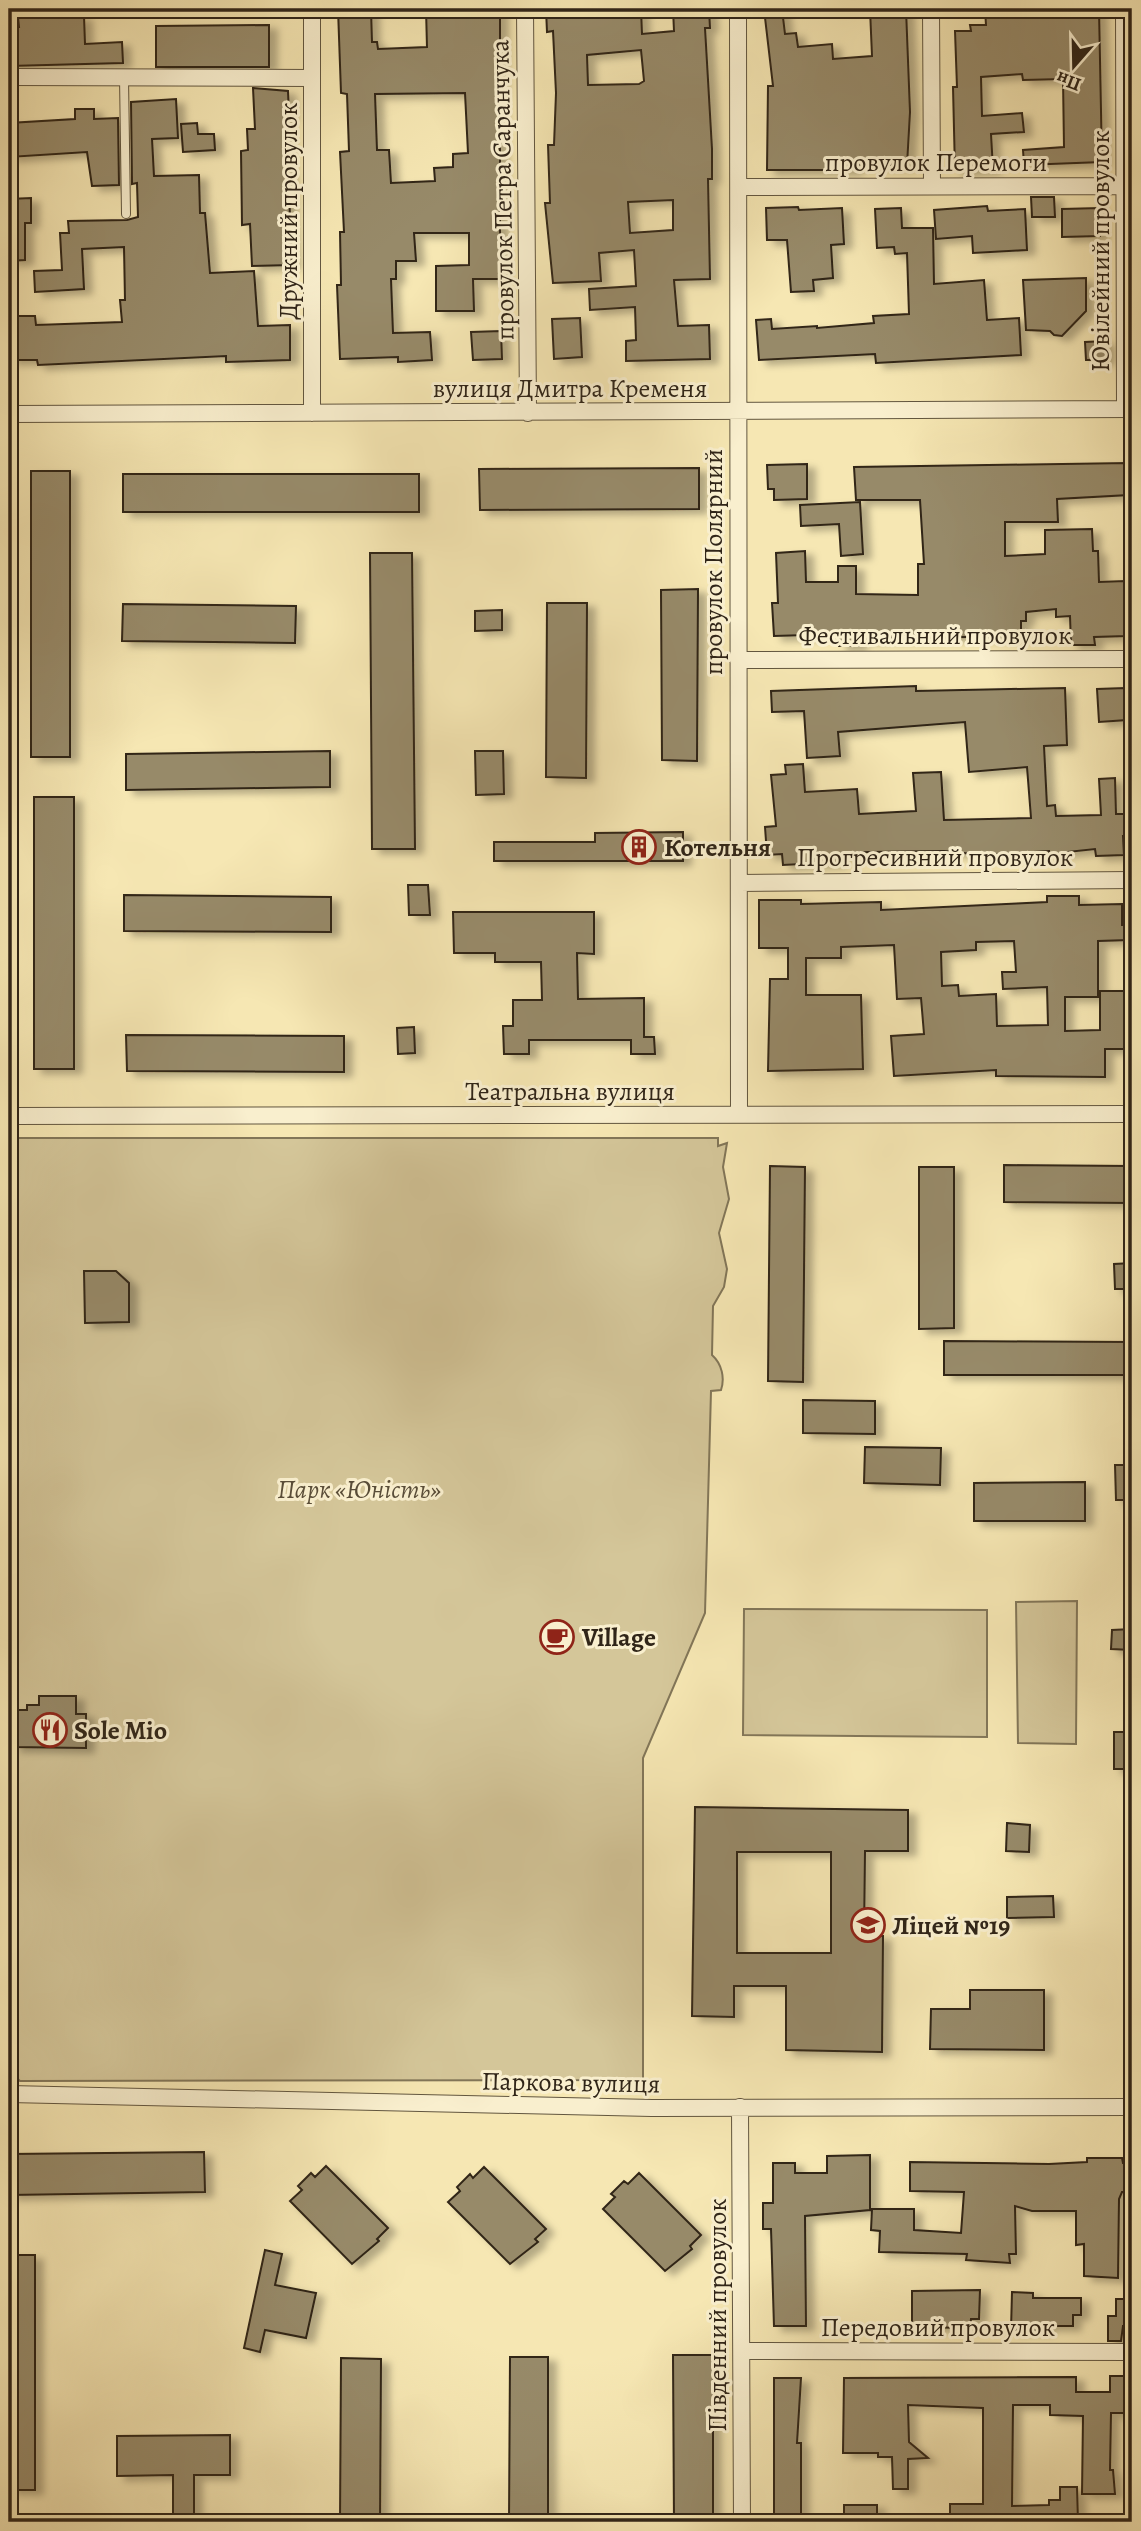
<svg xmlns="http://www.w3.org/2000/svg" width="1141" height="2531" font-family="Alegreya,serif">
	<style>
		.green { fill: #d4c699; stroke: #827658; stroke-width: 2 }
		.building { fill: #978a69; stroke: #302518; stroke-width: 2; fill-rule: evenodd; filter: url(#shadow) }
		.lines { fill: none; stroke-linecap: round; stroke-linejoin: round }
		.lane-casing { stroke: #62563f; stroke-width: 10 }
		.street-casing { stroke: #62563f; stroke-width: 18 }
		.lane { stroke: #f9efce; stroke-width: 8 }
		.street { stroke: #f9efce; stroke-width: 16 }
		.labels { text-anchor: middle; stroke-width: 6; stroke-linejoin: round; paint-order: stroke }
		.street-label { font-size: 26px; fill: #302518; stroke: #f9efce }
		.poi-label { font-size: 26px; font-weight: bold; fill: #302518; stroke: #f9efce; text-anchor: start }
		.park-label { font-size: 26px; font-style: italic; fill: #594d38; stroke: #f9efce }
	</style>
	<defs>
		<filter id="shadow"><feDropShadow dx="8" dy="4.5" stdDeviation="3.5" flood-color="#0004"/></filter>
	</defs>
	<rect width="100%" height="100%" fill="#f6e7b3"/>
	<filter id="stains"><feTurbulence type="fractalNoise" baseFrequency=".00286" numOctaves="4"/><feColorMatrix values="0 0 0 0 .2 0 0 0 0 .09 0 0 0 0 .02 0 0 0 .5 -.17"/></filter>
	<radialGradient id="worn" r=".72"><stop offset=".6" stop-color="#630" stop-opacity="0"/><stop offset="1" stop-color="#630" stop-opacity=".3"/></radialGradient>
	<path class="green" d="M9,1138H718V1146L727,1143L723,1167L729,1199L719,1233L727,1269L724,1287L713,1306L712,1355C722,1364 725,1378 721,1390L711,1391L705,1613L643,1758V2080L20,2081L9,2071Z
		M1077,1601L1076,1744L1018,1743L1016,1602Z
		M744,1609L987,1610V1737L743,1735Z"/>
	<path class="building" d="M338,9H371L372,42H377L378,49L427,47L426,9H500V279H473L474,311H436V266L469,265V233H414L416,261H396V279H391L393,333L430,332L432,360L398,362V357L340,359L337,285H341L340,232H344L340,152L349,151L347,94L341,93ZM465,93L468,153L453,154V167L434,168L435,181L391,183L389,150H377L375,94Z
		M546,9H570V11L641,9L642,34L674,31L673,9H709L710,28H705L712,149V179H708L710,279L674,280L678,326L709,325L710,359L626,361V341L636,340L635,307L590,310L589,289L636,286L634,250L599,253L601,281L553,283L545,203H550L548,145H554L556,93L553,31L547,32ZM641,50L644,81L639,84L588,85L587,55ZM673,200V230L630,233L628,202Z
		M764,9H782L785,34L796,33L798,47L832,44L833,59L872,56L870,9H906L910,112L907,165H854V170H767L768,86H773Z
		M985,9H1099L1102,162L1024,165L1023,150L1064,147L1063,79L1023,80L1022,74L981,77L982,116L1022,113L1024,132L991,134L993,169L955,171L953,87H957L955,31H971L970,25H986Z
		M84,16L85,44L122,42L123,63L9,66V27H19L18,18Z
		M269,25V67H156V26Z
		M253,88L288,91L289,116L286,117L292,265L252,266L250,224L242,225L241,151L248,150L247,129H255Z
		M176,99L178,138L152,139L154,176L199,175L200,213H205L210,273L254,271L258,326L290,325V360L226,362V356L38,365L37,360H9V316H35L36,325L122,322L120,300H125L124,247L82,249L84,289L35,292L34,271L62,270L60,233H69L68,221L127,220L138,217L137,183L132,184L131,102Z
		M75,109H94V119L118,118L119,185L92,186L87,152L9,157V123L75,119Z
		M197,123L198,134H214L215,150L183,152L181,124Z
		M1031,197H1054L1055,217H1032Z
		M31,198V223H25V260L9,261V199Z
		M987,206L988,211L1025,209L1027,250L973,253L972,236L936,239L934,210Z
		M798,207L799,210L842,208L844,244L831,245L833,278L813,280L814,291L791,292L787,240H767L766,208Z
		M901,208L902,228H933L934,284L984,280L987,320L1019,318L1021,355L876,363L875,354L759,360L756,320L771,319L772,329L817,326V328L874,323L873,316L909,314L907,253L895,254L894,247L877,248L875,209Z
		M1100,208V236L1062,237V209Z
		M1086,278V311L1062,336L1054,335L1050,331L1026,330L1023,280Z
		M580,318L582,357L554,359L552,319Z
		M501,331L502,359L473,360L471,332Z
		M1106,341V360H1086L1085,342Z
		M1128,463L1129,495L1057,499L1058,522H1005V556L1045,554V530L1092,529L1093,551H1098L1099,582L1125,581V594H1132V622L1126,623L1127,636L1094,637L1095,645H1071L1070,616L1056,617V609L1026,612V621H1021V636L858,639L859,646H839V634L774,636L772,603H778L776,553L805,551L806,582H838V566H856V594L918,595V564H924L920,500H856L854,467Z
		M807,464V499L774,500V489H768L767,465Z
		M699,468V509L480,510L479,469Z
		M31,471H70V757H31Z
		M123,474H419V512H123Z
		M860,502L863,554L841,556L839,524L801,526L800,505Z
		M370,553H412L415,849H372Z
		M698,589L697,761L662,760L661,590Z
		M547,603H587L586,778L546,777Z
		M123,604L296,606L295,643L122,641Z
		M502,610V630L475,631V611Z
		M916,686V691L1065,688L1067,745L1044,746L1047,806L1055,805L1056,816L1101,815L1099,779L1115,778L1116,814H1129L1130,836H1123L1124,855L1096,856L1095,849L1049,854V851L982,855L944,851L868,852L838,854L839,862L783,865L782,854L767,855L765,827L776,826L771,775L786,774L785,765L803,764L805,792L857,789L859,814L916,811L913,773L941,772L944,820L1031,818L1027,767L969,772L965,722L838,732L840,756L807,758L804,711L772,712L771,691Z
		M1125,688L1127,720L1099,722L1097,689Z
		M330,751V787L126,790V754Z
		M475,751H503L504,794L476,795Z
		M34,797H74V1069H34Z
		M683,832V861H494V842H595V833Z
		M408,885H428L430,915H409Z
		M124,895L331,897V932L124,931Z
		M1047,896H1079V905L1122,904V925H1129L1130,940L1098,941V997H1065V1031L1100,1030V991H1132V1049H1105V1077L996,1076V1070L894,1076L891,1036L924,1034L921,998L897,999L894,945L841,947V958H806V995H861L863,1069L768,1071L770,979H788V948H759V900H801V904L881,902V910L1047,902ZM1014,941L1016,972H1002L1003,989L1047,987L1048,1025L997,1026L996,994L959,996L958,985L942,986L941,952L976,950V942Z
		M453,912H594V954L577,953L578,999L644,998V1037H654L655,1054H631V1040H529V1054H504L503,1026H513V1000H542L541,962H495V953H454Z
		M414,1027L415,1053L398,1054L397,1028Z
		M126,1035L344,1036V1072L127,1071Z
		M1004,1165L1132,1166V1203L1004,1202Z
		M770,1166L805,1167L803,1382L768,1381Z
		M919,1167H954V1328L919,1329Z
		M1132,1263V1289H1115L1114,1264Z
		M84,1271H116L129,1283V1322L85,1323Z
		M944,1341L1132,1342V1375H944Z
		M803,1400L875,1401V1434L803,1433Z
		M865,1447L941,1448L940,1485L864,1483Z
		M1115,1465H1132V1500H1116Z
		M1085,1482V1521H974V1483Z
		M1132,1629V1650L1111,1649L1112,1630Z
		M39,1696H76V1714H86V1748L13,1747L14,1710H27V1705H39Z
		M1114,1732H1132V1769H1114Z
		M695,1807L908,1810V1851H865L864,1936H883L882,2052L786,2050V1986H734V2017L692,2016ZM737,1852H831V1953H737Z
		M1007,1823L1030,1825L1029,1852L1006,1851Z
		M1053,1896L1054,1917L1007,1918V1897Z
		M970,1990H1044V2050L930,2049L931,2009H970Z
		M204,2152L205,2192L9,2195V2154Z
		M870,2155V2210L805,2216L806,2326H774L771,2229H763V2203H773V2163H795V2173H827V2156Z
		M1087,2158H1122L1123,2163H1132V2192H1122L1119,2199L1118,2278L1084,2276V2244L1076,2245V2211H1032L1015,2206L1016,2254H1009L1010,2263L966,2260L967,2254L879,2252L880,2231L871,2230L872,2209H914V2230L961,2233L964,2192L910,2191V2162L1049,2164L1087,2162Z
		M326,2166L388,2228L377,2239L379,2241L352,2264L290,2201L302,2190L298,2186L311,2173L315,2177Z
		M484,2167L546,2229L535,2239L538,2242L510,2264L448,2202L460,2191L457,2187L470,2174L473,2178Z
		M639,2173L701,2235L690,2246L692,2249L665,2271L603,2209L615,2197L611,2194L624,2181L628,2184Z
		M265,2250L282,2254L275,2285L316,2293L306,2338L265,2330L260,2352L244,2348Z
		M9,2255H35V2490H9Z
		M980,2290L979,2319H971L970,2328L912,2327V2291Z
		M1012,2292L1033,2293V2298H1081V2315H1073V2326H1045V2330H1011Z
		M1116,2299H1132V2326H1123L1121,2341H1108V2316H1116Z
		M673,2355H713V2522H674Z
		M510,2357H548V2522H509Z
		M341,2358L381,2359L380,2522H340Z
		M1110,2376H1132V2403H1125V2413H1111L1110,2470H1113L1115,2494H1082L1083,2416L1050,2415V2405H1013L1012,2506L1049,2505V2500H1060V2487H1077L1078,2522H950V2504H983V2408L908,2405L909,2442L928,2458L908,2459V2489H893L892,2457H878V2453H843L844,2378L1076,2377V2392H1110Z
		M774,2378H801L797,2443H801V2522H774Z
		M230,2435V2475H194V2522H173V2475L117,2476V2436Z
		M844,2505H877V2522H844Z"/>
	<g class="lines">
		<g class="lane-casing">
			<path id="lane" d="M124,77L126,214"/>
		</g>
		<g class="street-casing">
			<path id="street" d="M312,9V413
				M525,9L528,413
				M738,9L739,1115
				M931,9L932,186
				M1124,9L1125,409
				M9,77L312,78
				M739,187L1132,186
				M9,414L1132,409
				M738,660L1132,659
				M739,883L1132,880
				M9,1116L1132,1114
				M9,2094L652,2108L1132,2107
				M740,2107L742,2522
				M743,2351L1132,2352"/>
		</g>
		<use href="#lane" class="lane"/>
		<use href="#street" class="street"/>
	</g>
	<defs>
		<g id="building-ring" transform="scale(1.75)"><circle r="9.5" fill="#f9efce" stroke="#8f2418" stroke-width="1.5"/><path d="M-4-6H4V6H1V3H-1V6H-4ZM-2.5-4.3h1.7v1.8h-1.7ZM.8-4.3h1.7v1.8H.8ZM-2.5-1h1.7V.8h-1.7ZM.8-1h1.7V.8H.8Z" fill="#8f2418"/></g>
		<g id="cafe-ring" transform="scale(1.75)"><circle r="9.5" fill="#f9efce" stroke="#8f2418" stroke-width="1.5"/><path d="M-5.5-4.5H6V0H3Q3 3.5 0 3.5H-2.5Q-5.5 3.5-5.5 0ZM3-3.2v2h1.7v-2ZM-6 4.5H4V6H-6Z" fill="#8f2418"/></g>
		<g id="restaurant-ring" transform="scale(1.75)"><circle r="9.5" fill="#f9efce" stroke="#8f2418" stroke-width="1.5"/><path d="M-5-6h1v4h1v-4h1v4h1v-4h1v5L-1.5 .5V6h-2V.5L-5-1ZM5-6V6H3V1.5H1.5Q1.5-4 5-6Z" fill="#8f2418"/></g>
		<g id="school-ring" transform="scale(1.75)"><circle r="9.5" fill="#f9efce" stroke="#8f2418" stroke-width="1.5"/><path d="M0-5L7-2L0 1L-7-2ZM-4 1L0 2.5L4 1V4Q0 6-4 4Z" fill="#8f2418"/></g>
	</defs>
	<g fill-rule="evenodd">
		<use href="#building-ring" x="639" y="847"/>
		<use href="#cafe-ring" x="557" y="1637"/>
		<use href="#restaurant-ring" x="50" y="1730"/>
		<use href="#school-ring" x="868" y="1925"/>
	</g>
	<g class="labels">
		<g class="street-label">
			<text x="936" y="171">провулок Перемоги</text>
			<text transform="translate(502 190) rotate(-91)" y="9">провулок Петра Саранчука</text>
			<text transform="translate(288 211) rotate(-90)" y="9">Дружний провулок</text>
			<text transform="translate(1100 251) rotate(-90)" y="9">Ювілейний провулок</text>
			<text x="570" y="397">вулиця Дмитра Кременя</text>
			<text transform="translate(713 562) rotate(-90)" y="9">провулок Полярний</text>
			<text x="935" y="644">Фестивальний провулок</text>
			<text x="935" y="866">Прогресивний провулок</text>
			<text x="570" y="1100">Театральна вулиця</text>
			<text transform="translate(571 2082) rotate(1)" y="9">Паркова вулиця</text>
			<text transform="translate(717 2315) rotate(-90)" y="9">Південний провулок</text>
			<text x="938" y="2336">Передовий провулок</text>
		</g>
		<g class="poi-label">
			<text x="664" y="856">Котельня</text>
			<text x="582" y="1646">Village</text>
			<text x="74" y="1739">Sole Mio</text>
			<text x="892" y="1934">Ліцей №19</text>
		</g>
		<g class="park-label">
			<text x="359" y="1498">Парк «Юність»</text>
		</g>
	</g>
	<rect width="1141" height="2531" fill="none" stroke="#f6e7b3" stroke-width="35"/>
	<rect x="10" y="10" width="1120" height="2510" fill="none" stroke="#302518" stroke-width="3.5"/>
	<rect x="18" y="18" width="1106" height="2496" fill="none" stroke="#302518" stroke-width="2"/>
	<g transform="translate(1074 66) rotate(200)" stroke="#f9efce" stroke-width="5" paint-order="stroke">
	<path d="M0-5L12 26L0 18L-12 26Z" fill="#302518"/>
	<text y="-10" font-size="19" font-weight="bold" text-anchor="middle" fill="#302518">Пн</text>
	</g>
	<rect width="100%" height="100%" filter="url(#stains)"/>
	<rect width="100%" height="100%" fill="url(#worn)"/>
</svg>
